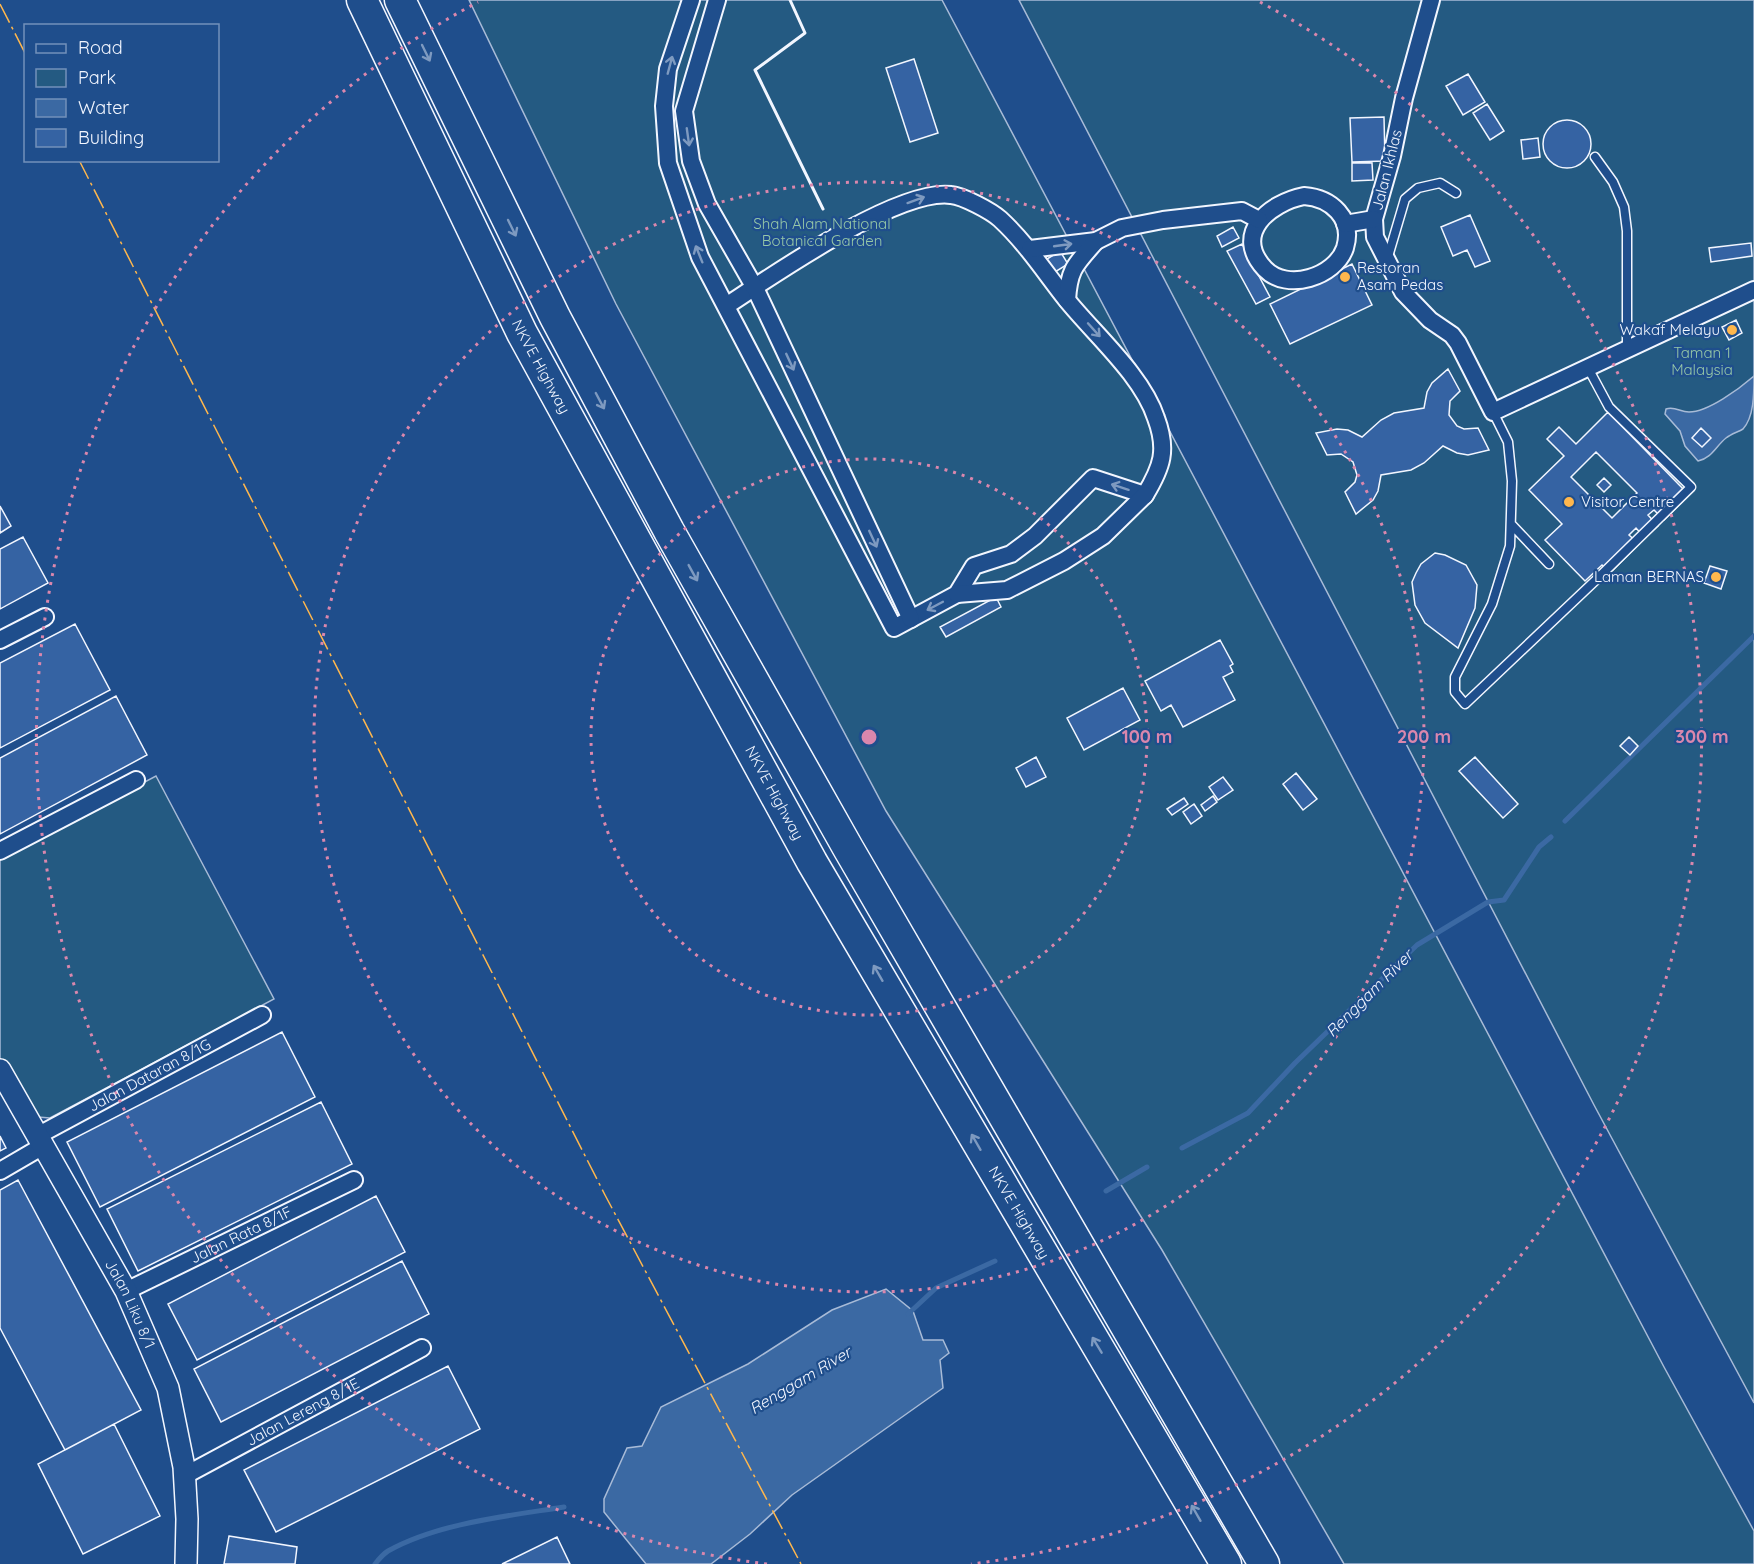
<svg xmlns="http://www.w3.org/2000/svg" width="1754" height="1564" font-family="Quicksand,sans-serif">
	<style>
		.green { fill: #245a82; stroke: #a8bbd7; stroke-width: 1.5 }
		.water { fill: #3b69a3; stroke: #a8bbd7; stroke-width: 1.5 }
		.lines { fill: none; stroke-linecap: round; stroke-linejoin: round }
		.stream { stroke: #3b69a3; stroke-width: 5 }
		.building { fill: #3563a3; stroke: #f2f6ff; stroke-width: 1.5; fill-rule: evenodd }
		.service-casing { stroke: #f2f6ff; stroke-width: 11 }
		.minor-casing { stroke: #f2f6ff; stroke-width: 20 }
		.tertiary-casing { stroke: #f2f6ff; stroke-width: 24 }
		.motorway-casing { stroke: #f2f6ff; stroke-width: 33 }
		.service { stroke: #1f4e8c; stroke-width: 8 }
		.minor { stroke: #1f4e8c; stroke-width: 16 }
		.tertiary { stroke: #1f4e8c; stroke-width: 21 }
		.motorway { stroke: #1f4e8c; stroke-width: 30 }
		.wall { stroke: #f2f6ff; stroke-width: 3 }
		.power { stroke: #ffb74d; stroke-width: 1.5; stroke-dasharray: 21 4.5 3 4.5; stroke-linecap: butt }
		.oneway { stroke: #7e9ac0 }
		.ring { fill: none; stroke: #da87ad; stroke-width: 3; stroke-dasharray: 3 6 }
		.poi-dot { fill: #ffb74d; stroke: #1f4e8c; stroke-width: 2 }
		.labels { text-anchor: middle; stroke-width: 4.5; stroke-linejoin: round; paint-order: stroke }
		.street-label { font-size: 15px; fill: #f2f6ff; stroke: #1f4e8c }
		.park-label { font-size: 15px; fill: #97c8a6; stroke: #1f4e8c }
		.poi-label { font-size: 15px; fill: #f2f6ff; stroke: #1f4e8c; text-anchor: start }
		.water-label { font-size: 16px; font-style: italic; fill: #f2f6ff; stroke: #1f4e8c }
		.centre { fill: #da87ad; stroke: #1f4e8c; stroke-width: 3 }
		.ring-label { font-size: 18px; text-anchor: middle; font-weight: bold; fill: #da87ad; stroke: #1f4e8c; stroke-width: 4.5; stroke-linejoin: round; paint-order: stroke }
	</style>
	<rect width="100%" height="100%" fill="#1f4e8c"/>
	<path class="green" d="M469,0H942L1664,1367L1754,1531V1564H1344L1162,1250L886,811L616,304Z
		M1019,0H1754V1403L1594,1105Z
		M156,776L274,999L50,1118L38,1117L0,1064V858Z"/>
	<path class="water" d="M1754,376C1754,394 1754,417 1743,429C1738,432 1731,434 1726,438C1716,446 1712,458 1698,461L1685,446L1680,431L1665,414L1666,409C1675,406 1680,412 1689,412C1708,412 1739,389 1754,376Z
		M886,1289L913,1311L923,1340H943L949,1353L940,1360L943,1388L792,1495L750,1534L711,1564H646L604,1512V1499L627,1448L642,1446L661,1407L748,1364L832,1310Z"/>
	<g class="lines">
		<path class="stream" d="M1565,821L1754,636
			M1182,1148L1248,1113L1295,1063L1417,945L1488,902L1504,900L1539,847L1551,837
			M1106,1191L1147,1167
			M908,1314L936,1288L995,1261
			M375,1564C379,1559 383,1554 388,1551C438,1523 508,1516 564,1507"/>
	</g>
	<path class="building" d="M914,59L938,133L910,142L886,68Z
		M1468,74L1485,102L1463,115L1446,86Z
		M1487,104L1504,131L1490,140L1473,113Z
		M1384,117L1385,161L1352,162L1350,118Z
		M1543 144a24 24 0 1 1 48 0a24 24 0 1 1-48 0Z
		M1538,138L1540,157L1523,159L1521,140Z
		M1352,163H1372L1373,180L1352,181Z
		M1470,215L1490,261L1475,267L1467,250L1453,256L1441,227Z
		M1233,227L1239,238L1222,247L1217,236Z
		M1751,243L1752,256L1711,262L1709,248Z
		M1242,244L1270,297L1256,304L1227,251Z
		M1060,251L1068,264L1055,272L1047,259Z
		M1352,264L1372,305L1290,344L1270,304Z
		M1736,320L1742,333L1729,340L1722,327Z
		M1448,369L1460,391L1450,401L1449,415L1457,426L1464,429L1478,428L1489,450L1468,455L1457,453L1443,446L1424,463L1411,470L1381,475L1378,491L1373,500L1356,514L1345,492L1355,482L1357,475L1353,462L1341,454L1327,455L1316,433L1337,429L1348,430L1362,437L1381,420L1394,413L1424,408L1427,392L1432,383Z
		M1608,412L1689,495L1664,520L1654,510L1648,515L1658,526L1645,538L1636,528L1629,535L1639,544L1610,573L1602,565L1585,581L1545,540L1562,524L1529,490L1564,456L1547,439L1559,427L1576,444ZM1596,452L1637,493L1612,518L1571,477Z
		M1701,428L1711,438L1702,447L1692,438Z
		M1604,478L1611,485L1604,492L1597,485Z
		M0,506L11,526L0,533Z
		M23,537L48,583L0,609V549Z
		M1435,553L1445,555L1466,565L1477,585L1475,608L1458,648L1425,623L1415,605L1412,582L1416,573L1421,564Z
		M1710,566L1727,571L1721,589L1704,583Z
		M996,597L1001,607L946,637L940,627Z
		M75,624L110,690L0,748V663Z
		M1220,640L1233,664L1230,666L1233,672L1223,677L1235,700L1183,727L1171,705L1161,711L1145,681Z
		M1123,688L1140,720L1084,750L1067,718Z
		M116,696L147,755L0,834V758Z
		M1629,737L1638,746L1630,755L1620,746Z
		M1036,757L1046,777L1026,787L1016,768Z
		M1475,757L1518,804L1503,818L1459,771Z
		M1296,773L1317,799L1303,810L1283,784Z
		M1223,777L1233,790L1218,800L1209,787Z
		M1213,796L1217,802L1205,811L1201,805Z
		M1184,798L1188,804L1172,815L1167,809Z
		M1194,804L1202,816L1191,824L1183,812Z
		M282,1032L315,1097L100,1207L67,1142Z
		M321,1102L352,1164L138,1271L107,1209Z
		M0,1136L6,1148L0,1151Z
		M18,1180L141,1410L65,1450L0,1328V1190Z
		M376,1196L405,1252L197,1360L168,1304Z
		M402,1261L429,1314L221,1422L194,1369Z
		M448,1366L480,1429L276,1532L244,1470Z
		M114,1424L160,1516L83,1554L38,1464Z
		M229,1536L297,1547L295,1564H224Z
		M557,1537L570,1564H502Z"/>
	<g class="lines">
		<g class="service-casing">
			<path id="service" d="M1595,157L1613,182L1624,207L1627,231V349
				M1387,260L1405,199L1418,188L1440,183L1456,193
				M1493,412L1508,442L1512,481L1510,546L1492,604L1455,677V692L1465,704L1597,579L1691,487L1609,407L1588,368
				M1512,525L1549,564"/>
		</g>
		<g class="minor-casing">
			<g id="minor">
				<path d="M691,0L668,69L664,106L668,163L700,257L894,628L957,594L974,566L1011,554L1035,536L1093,478L1145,495C1162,467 1168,450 1156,418C1142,375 1094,334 1066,299C1044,271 1026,243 1000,219C991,211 963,196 951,195C898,188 772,276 726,306"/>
				<path d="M717,0L684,111L691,161L707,204L755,288L911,619"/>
				<path d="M1431,0L1404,98L1392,156L1374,219L1375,237L1403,292L1430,320L1452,335L1458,343L1493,412L1754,290"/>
				<path d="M1304,196C1331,198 1354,218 1345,248C1335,277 1287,292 1265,269C1232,234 1269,203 1304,196Z"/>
				<path d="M1345,224L1374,219"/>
				<path d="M1030,249L1096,241L1122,228L1163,220L1242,211L1259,220"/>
				<path d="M1067,300C1069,268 1076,264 1096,241"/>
				<path d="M957,594L1007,590L1064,561L1103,536L1145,495"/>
				<path d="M0,640L45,617"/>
				<path d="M0,851L136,780"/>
				<path id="s1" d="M37,1136L262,1015"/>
				<path d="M0,1171L43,1146"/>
				<path id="s2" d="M126,1291L354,1180"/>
				<path id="s3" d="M184,1476L422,1348"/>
			</g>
		</g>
		<g class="tertiary-casing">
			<g id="tertiary">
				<path id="s4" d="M0,1070L126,1291L168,1388L184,1467L187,1519L186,1564"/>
			</g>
		</g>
		<g class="motorway-casing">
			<g id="motorway">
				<path id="s5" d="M362,0L522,333L812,862L1226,1564"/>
				<path d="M400,0L555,317L669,531L848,848L1264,1564"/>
			</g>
		</g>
		<use href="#service" class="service"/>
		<use href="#minor" class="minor"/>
		<use href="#tertiary" class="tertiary"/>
		<use href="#motorway" class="motorway"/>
		<path class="wall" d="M790,0L805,33L755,70L823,209"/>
		<path class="power" d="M0,4L26,55
			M79,160L605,1195L801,1564"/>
	</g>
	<defs><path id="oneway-shaft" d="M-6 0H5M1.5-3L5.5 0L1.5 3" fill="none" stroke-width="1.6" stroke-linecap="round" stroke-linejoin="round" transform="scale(1.5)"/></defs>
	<g class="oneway">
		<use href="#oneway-shaft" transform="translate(426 53) rotate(64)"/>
		<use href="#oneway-shaft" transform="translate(670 65) rotate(-75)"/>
		<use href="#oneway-shaft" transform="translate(688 137) rotate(82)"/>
		<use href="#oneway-shaft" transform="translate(916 200) rotate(-20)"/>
		<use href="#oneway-shaft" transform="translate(512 228) rotate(64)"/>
		<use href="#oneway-shaft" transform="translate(1063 245) rotate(-8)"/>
		<use href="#oneway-shaft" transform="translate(699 254) rotate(-112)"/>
		<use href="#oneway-shaft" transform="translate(1094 330) rotate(48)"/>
		<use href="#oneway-shaft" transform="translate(790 362) rotate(65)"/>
		<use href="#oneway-shaft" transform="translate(600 401) rotate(62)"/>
		<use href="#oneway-shaft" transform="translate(1120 487) rotate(-162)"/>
		<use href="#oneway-shaft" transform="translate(873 539) rotate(65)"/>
		<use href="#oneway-shaft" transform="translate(693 573) rotate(61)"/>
		<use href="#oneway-shaft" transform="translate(935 606) rotate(152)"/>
		<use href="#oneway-shaft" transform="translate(878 973) rotate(-120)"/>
		<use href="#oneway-shaft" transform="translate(976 1142) rotate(-120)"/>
		<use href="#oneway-shaft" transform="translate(1097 1345) rotate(-121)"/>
		<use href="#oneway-shaft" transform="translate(1196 1513) rotate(-120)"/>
	</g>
	<g class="ring">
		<circle cx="869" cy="737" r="278"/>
		<circle cx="869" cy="737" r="555"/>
		<path d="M767 1564A833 833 0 0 1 478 2M1260 2A833 833 0 0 1 971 1564"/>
	</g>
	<g class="poi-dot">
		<circle cx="1345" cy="277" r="6"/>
		<circle cx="1732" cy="330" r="6"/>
		<circle cx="1569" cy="502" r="6"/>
		<circle cx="1716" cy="577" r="6"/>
	</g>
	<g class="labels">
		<g class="street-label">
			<text transform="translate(1387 170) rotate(-76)" y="5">Jalan Ikhlas</text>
			<text dy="5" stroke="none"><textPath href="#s5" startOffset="408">NKVE Highway</textPath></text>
			<text dy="5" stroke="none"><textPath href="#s5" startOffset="894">NKVE Highway</textPath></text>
			<text dy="5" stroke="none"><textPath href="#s1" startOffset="128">Jalan Dataran 8/1G</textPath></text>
			<text dy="5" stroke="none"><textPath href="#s5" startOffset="1380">NKVE Highway</textPath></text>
			<text dy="5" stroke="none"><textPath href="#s2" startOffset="128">Jalan Rata 8/1F</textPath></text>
			<text dy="5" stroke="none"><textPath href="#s4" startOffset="268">Jalan Liku 8/1</textPath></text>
			<text dy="5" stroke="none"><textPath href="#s3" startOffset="135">Jalan Lereng 8/1E</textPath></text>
		</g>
		<g class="park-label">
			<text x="822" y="229">Shah Alam National<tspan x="822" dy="17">Botanical Garden</tspan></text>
			<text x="1702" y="358">Taman 1<tspan x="1702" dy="17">Malaysia</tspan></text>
		</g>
		<g class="poi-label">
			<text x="1357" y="273">Restoran<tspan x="1357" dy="17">Asam Pedas</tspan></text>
			<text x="1720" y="335" text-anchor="end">Wakaf Melayu</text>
			<text x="1581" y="507">Visitor Centre</text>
			<text x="1704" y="582" text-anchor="end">Laman BERNAS</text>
		</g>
		<g class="water-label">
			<text transform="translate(1369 993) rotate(-45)" y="6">Renggam River</text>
			<text transform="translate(800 1380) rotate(-31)" y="6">Renggam River</text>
		</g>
	</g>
	<circle cx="869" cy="737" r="9" class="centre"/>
	<g class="ring-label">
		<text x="1147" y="743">100 m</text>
		<text x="1424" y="743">200 m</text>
		<text x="1702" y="743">300 m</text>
	</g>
	<rect x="24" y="24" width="195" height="138" fill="#1f4e8c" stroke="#7391ba" stroke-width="1.5"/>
	<rect x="36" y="44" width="30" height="9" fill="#1f4e8c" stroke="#7391ba" stroke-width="1.5"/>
	<text x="78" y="54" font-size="18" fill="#f2f6ff">Road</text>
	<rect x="36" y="69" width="30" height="18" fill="#245a82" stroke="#7391ba" stroke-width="1.5"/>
	<text x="78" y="84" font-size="18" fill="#f2f6ff">Park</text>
	<rect x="36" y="99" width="30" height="18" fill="#3b69a3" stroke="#7391ba" stroke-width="1.5"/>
	<text x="78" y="114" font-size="18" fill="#f2f6ff">Water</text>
	<rect x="36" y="129" width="30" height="18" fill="#3563a3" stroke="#7391ba" stroke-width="1.5"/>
	<text x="78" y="144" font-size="18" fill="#f2f6ff">Building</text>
</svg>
